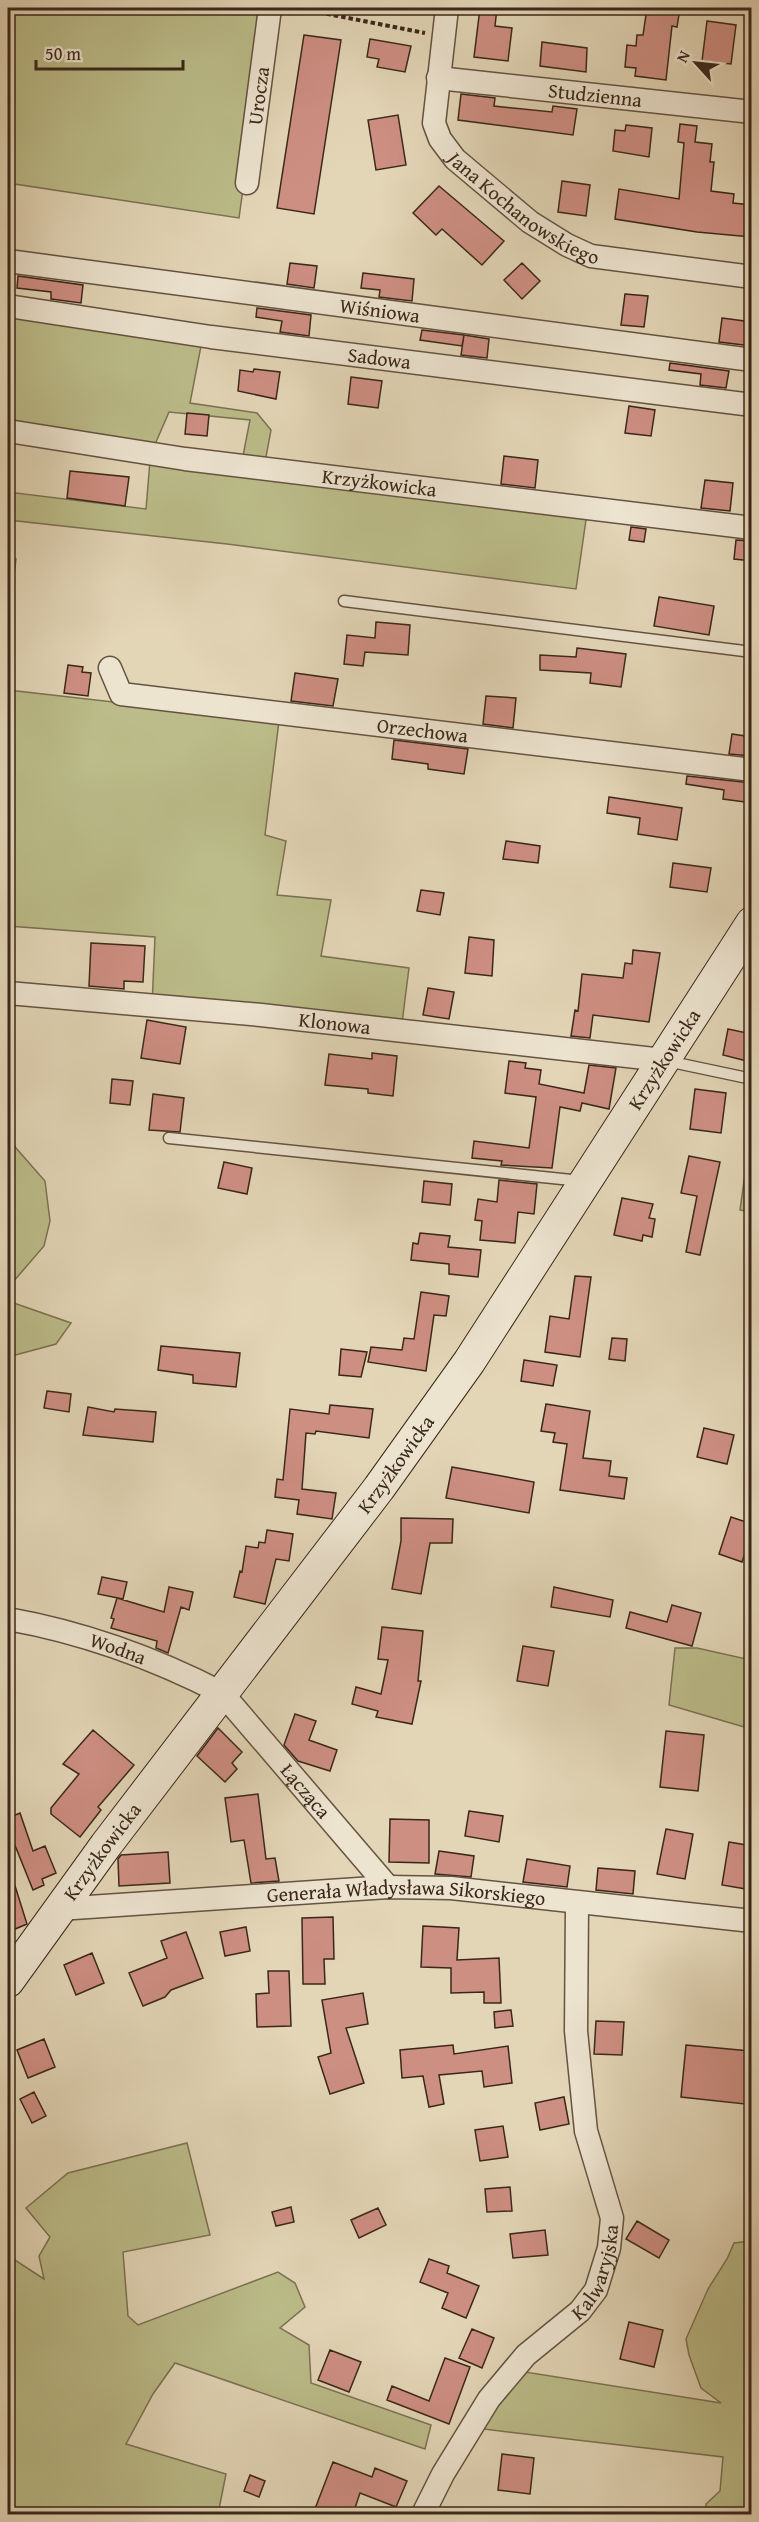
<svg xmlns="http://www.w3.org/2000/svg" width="759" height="2522" font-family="'Gentium Book Plus',serif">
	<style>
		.green { fill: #bbbc89; stroke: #7b7252; stroke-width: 1.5 }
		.building { fill: #ce8f83; stroke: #3b271a; stroke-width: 1.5 }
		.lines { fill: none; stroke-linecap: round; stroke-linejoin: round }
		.lane-casing { stroke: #655341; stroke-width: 13 }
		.street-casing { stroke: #655341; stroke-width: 25 }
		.secondary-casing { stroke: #3b271a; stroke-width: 34 }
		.path { stroke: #3b271a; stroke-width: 4; stroke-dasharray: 4.5 3; stroke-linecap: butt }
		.lane { stroke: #ede4d0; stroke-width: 10 }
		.street { stroke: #ede4d0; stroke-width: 22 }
		.secondary { stroke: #ede4d0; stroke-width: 32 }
		.labels { text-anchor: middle; stroke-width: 4.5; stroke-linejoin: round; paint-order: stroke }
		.street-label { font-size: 20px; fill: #3b271a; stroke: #ede4d0 }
	</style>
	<rect width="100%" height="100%" fill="#e3d6b7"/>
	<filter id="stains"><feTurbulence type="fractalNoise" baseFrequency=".00333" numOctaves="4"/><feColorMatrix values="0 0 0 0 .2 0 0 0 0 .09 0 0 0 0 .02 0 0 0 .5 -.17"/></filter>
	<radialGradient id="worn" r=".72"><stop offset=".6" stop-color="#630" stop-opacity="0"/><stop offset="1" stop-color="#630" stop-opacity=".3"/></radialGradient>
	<path class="green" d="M8,8H58L94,13L95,8H268L239,218L8,183Z
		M8,312L202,341L190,403L257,413L271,430L263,473L587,513L576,589L227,544L8,520V492L146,509L150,461L240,471L250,420L169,412L153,449L8,431Z
		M8,558L16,559L8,628Z
		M8,690L279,721L265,835L286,841L277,895L331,900L321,956L409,968L401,1031L152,1006L155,937L8,926Z
		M8,1132L16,1148L45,1181L50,1221L44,1246L13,1282L8,1281Z
		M749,1145H752L751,1212L740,1210Z
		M8,1301L71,1323L56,1344L8,1357Z
		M675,1648H697L751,1660V1729L669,1705Z
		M187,2143L210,2235L123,2252L128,2316L138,2325L278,2272L295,2283L305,2307L280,2328L309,2345L311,2383L431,2425L425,2449L175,2363L153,2394L126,2444L226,2474L218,2514H8V2260L12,2258L44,2279L39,2256L50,2237L26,2208L68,2173Z
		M751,2241V2514H706V2504L720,2491L723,2457L483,2429L519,2371L721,2403L701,2388L689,2355L686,2339L708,2289L727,2259L734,2243Z"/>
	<path class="building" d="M480,8H497L495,26L512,28L508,61L474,57Z
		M647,8H680L677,27L672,26L666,80L635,76L636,68L625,67L627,45L636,46L637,35H643Z
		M707,21L736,25L731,64L702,61Z
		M304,35L341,40L314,214L277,208Z
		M370,39L411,46L405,72L377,67L379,59L367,57Z
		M542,42L587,48L586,72L540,66Z
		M461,94L495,98L494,106L552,112L553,106L577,109L573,135L458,120Z
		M398,115L406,165L376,170L368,120Z
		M680,124L697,126L695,142L712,144L710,162H714L711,191L734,194L733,203L752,205L751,237L697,232L615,219L619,189L679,199L684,143L678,142Z
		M626,125L652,128L649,157L613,151L615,130L625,131Z
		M562,181L590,185L586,216L558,212Z
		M439,186L504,241L482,265L442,229L436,235L413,213Z
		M290,263L317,266L314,288L287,284Z
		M522,263L540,281L522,299L504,280Z
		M363,273L414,279L412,301L379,297L380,290L361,288Z
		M18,276L83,285L81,303L51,299V292L17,288Z
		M625,294L648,296L644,327L621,325Z
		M257,308L311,315L309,336L280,332L282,321L256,317Z
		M722,318L752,322V346L719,342Z
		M422,330L464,335L462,346L420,340Z
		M464,335L489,339L487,358L461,355Z
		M670,363L729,371L726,388L700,385L701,374L669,370Z
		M254,369L280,372L276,399L238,391L240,370L253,372Z
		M351,377L382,381L378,408L348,404Z
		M629,406L655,410L651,436L625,433Z
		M187,413L209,415L207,436L185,434Z
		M504,456L538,460L535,488L501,484Z
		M70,471L129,477L125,506L67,498Z
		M705,480L733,483L730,511L701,508Z
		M631,527L646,529L644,542L629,540Z
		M736,540L752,541V561L734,559Z
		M659,597L714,606L709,635L654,626Z
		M376,622L410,625L408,655L365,652L363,666L344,664L347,635L375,638Z
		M577,648L626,654L621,687L590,683L591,673L540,670V655L576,657Z
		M68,665L83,667L82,672L91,673L88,696L64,693Z
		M295,673L338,679L333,706L291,701Z
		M486,696L516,698L513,728L483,724Z
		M732,734L752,737V756L729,754Z
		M394,740L468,749L464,774L428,769V764L392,759Z
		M687,776L752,783V803L723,799L724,790L686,784Z
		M609,797L682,808L677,840L638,834L640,818L607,813Z
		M506,841L540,846L538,863L503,859Z
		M673,863L711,868L707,892L670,887Z
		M421,890L444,893L440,915L417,911Z
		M469,937L494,940L492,976L465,973Z
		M91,943L145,946L143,982L124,981V989L89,986Z
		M633,950L660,953L649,1022L593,1015L590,1038L571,1036L575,1010L578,1011L582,974L623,978L625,963L632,964Z
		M428,988L454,992L449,1019L423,1015Z
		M147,1020L186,1027L180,1064L141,1058Z
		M728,1029L752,1034L747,1061L723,1055Z
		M372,1053L397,1056L393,1096L368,1093V1089L325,1085L329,1054L372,1059Z
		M509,1061L526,1063L525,1068L541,1070L539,1084L584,1093L589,1065L616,1068L609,1109L582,1103L580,1111L560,1107L552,1168L501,1165L502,1161L472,1158L474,1141L529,1148L536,1097L505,1093Z
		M112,1079L133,1081L130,1105L110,1103Z
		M695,1089L726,1093L721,1133L690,1129Z
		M153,1094L184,1098L180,1132L149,1130Z
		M689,1156L720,1162L700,1255L686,1252L697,1196L681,1193Z
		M224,1162L252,1168L247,1194L218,1188Z
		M499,1180L537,1184L534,1214L518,1212L515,1243L480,1240L482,1221L475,1220L478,1199L497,1202Z
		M424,1181L452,1184L450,1205L422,1202Z
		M622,1198L653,1204L649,1218L655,1219L652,1237L643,1235L642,1241L614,1235Z
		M420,1233L450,1236L448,1247L481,1250L478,1277L449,1274V1264L411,1260L413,1243L418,1244Z
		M575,1276L591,1277L580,1357L545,1352L550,1316L569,1319Z
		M421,1292L449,1296L446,1316L434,1315L426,1371L368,1362L371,1347L402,1350L404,1338L414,1339Z
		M612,1338L627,1339L625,1361L609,1359Z
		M161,1346L240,1353L236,1387L193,1383V1375L158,1370Z
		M341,1349L367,1352L361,1377L339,1375Z
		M524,1360L557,1365L553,1386L521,1381Z
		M47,1391L71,1394L69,1412L44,1408Z
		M546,1404L590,1411L583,1458L611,1461L609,1476L627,1478L624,1499L560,1490L567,1444L553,1442L555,1433L541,1431Z
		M330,1405L373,1409L369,1438L316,1431L315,1434L306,1433L302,1489L336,1493L332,1519L297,1514L299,1500L275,1497L277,1479L283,1480L290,1409L329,1414Z
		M88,1407L114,1412L115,1409L156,1412L153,1442L83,1435Z
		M704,1428L734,1435L727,1464L697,1457Z
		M452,1467L534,1482L529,1513L446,1498Z
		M731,1517L752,1524V1533L742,1562L719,1554Z
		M401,1518L453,1519L452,1543H430L421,1594L392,1589L401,1541Z
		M267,1530L293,1534L289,1561L276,1559L265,1604L234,1597L240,1571L242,1572L246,1546L258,1548L259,1542L265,1543Z
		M102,1577L127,1582L123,1599L98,1594Z
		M169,1587L193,1592L189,1610L181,1607L168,1653L156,1648L157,1641L111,1628L114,1619L111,1618L117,1598L164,1612Z
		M554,1587L613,1600L610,1617L551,1607Z
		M672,1605L701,1613L692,1646L626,1628L630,1612L667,1622Z
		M382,1627L423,1631L418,1681H421L412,1724L376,1717L378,1711L352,1704L356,1687L381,1694L388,1660L378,1659Z
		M523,1646L554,1651L548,1686L517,1681Z
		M295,1714L316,1721L309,1740L337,1750L330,1771L298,1761L284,1745Z
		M218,1728L242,1752L232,1763L237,1769L225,1782L197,1756Z
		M93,1730L134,1765L98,1807L101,1810L80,1837L51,1814V1808L79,1774L63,1764Z
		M666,1731L704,1735L698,1791L660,1787Z
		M258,1794L266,1859L275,1858L279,1881L251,1883L244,1840L231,1842L225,1798Z
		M469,1811L503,1816L499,1842L465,1836Z
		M20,1813L33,1851L45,1846L56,1873L42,1879L44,1885L33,1890L8,1828V1818Z
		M390,1819L429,1820V1863L389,1862Z
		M666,1829L693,1834L685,1879L657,1874Z
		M729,1842L752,1846V1890L722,1885Z
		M439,1851L474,1856L471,1877L435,1874Z
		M168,1852L170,1883L119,1886L118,1859L121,1855Z
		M527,1859L570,1866L567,1887L523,1882Z
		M598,1868L635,1871L633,1894L596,1890Z
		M8,1873H11L27,1924L8,1932Z
		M333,1917L334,1959H324L325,1984H303L302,1918Z
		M423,1926L459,1928L457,1960L499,1958L501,2003H484V1992L451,1993V1968L421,1967Z
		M246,1927L250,1951L225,1956L220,1932Z
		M186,1932L203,1978L171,1990L165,1997L143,2006L129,1973L167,1958L161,1941Z
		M92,1953L104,1983L76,1995L64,1965Z
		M268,1971H289L291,2026L257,2027L256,1994L269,1993Z
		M363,1993L368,2024L346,2028L364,2083L330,2094L318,2057L331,2053L322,2000Z
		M511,2010L513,2026L495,2028L494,2012Z
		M596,2021L624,2022L622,2055L594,2054Z
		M44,2039L55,2067L28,2078L17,2050Z
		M453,2045L454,2054L508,2046L512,2083L484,2087L482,2071L439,2075L444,2104L429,2107L423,2076L402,2078L400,2050Z
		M686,2045L750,2051L745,2104L681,2097Z
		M34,2092L46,2116L32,2123L20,2099Z
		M564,2097L569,2124L540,2130L535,2103Z
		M503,2126L508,2157L480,2161L475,2130Z
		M510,2187L512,2211L487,2212L485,2189Z
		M291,2207L294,2222L276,2226L272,2212Z
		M378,2208L386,2225L359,2238L351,2220Z
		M637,2221L669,2240L659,2258L626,2239Z
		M545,2230L548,2255L513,2258L510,2234Z
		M429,2259L449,2266L447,2273L479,2286L466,2318L442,2308L448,2293L420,2282Z
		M629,2322L663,2330L654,2367L620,2359Z
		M472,2329L494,2338L482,2368L459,2358Z
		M330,2350L361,2362L349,2392L318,2380Z
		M445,2358L470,2367L449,2424L387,2400L392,2386L429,2401Z
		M502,2454L534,2458L530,2494L498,2490Z
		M333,2462L372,2477L375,2468L407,2481L396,2507L360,2493L353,2514H313Z
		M250,2475L265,2481L259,2497L244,2491Z"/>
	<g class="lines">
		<g class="lane-casing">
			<path id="lane" d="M344,601L752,652
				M667,1061L752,1079
				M169,1138L581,1181"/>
		</g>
		<g class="street-casing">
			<g id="street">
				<path id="s1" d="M447,8L434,123L440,139L455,159L530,222L567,245L591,256L752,277"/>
				<path id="s2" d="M438,78L752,112"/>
				<path id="s3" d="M247,183L270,8"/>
				<path id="s4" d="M8,261L752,360"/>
				<path id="s5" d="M8,306L211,337L752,405"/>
				<path id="s6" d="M8,431L185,459L752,528"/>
				<path id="s7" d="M110,668L121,694L752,770"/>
				<path id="s8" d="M8,993L261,1015L663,1060"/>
				<path id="s9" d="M8,1619C81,1632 156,1659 222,1693L388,1887"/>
				<path id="s10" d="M59,1909L388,1887L451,1888L752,1921"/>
				<path id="s11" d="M423,2514L443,2474L489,2399L526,2355L580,2311L596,2290L609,2248L612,2218L586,2131L576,2031L577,1904"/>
			</g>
		</g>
		<g class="secondary-casing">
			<g id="secondary">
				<path id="s12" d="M8,1981L106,1845L379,1488L469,1362L752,923"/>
			</g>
		</g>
		<path class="path" d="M297,8L425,33"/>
		<use href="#lane" class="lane"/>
		<use href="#street" class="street"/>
		<use href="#secondary" class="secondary"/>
	</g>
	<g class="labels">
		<g class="street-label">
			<text dy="7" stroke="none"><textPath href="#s3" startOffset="88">Urocza</textPath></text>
			<text dy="7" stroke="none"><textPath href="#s2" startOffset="158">Studzienna</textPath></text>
			<text dy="7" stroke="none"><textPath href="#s1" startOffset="243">Jana Kochanowskiego</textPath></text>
			<text dy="7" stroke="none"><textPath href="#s4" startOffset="375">Wiśniowa</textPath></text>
			<text dy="7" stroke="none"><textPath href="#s5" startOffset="375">Sadowa</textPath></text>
			<text dy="7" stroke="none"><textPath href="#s6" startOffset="375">Krzyżkowicka</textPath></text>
			<text dy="7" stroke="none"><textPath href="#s7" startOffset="332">Orzechowa</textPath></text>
			<text dy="7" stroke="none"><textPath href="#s8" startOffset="328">Klonowa</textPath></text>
			<text dy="7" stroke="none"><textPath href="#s12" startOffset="1132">Krzyżkowicka</textPath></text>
			<text dy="7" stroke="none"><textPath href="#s12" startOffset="646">Krzyżkowicka</textPath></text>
			<text dy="7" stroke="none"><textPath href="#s9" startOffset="114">Wodna</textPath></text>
			<text dy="7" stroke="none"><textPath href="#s9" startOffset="356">Łącząca</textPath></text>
			<text dy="7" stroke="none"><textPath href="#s12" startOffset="160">Krzyżkowicka</textPath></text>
			<text dy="7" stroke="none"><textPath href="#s10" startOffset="348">Generała Władysława Sikorskiego</textPath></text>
			<text dy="7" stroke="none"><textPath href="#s11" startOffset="303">Kalwaryjska</textPath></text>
		</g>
	</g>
	<rect width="759" height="2522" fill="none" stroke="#e3d6b7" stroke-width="30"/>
	<rect x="9" y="9" width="741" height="2504" fill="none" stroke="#3b271a" stroke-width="3"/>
	<rect x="15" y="15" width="729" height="2492" fill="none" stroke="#3b271a" stroke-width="1.5"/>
	<g transform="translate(696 63) rotate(297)" stroke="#ede4d0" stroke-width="4.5" paint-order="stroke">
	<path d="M0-4.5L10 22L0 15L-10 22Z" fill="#3b271a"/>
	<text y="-9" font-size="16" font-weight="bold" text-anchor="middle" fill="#3b271a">N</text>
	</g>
	<path d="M36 60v9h147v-9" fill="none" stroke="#3b271a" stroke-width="3"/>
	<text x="45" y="60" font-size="18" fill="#3b271a" stroke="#ede4d0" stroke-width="4.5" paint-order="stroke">50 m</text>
	<rect width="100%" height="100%" filter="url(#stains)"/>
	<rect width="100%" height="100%" fill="url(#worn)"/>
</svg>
